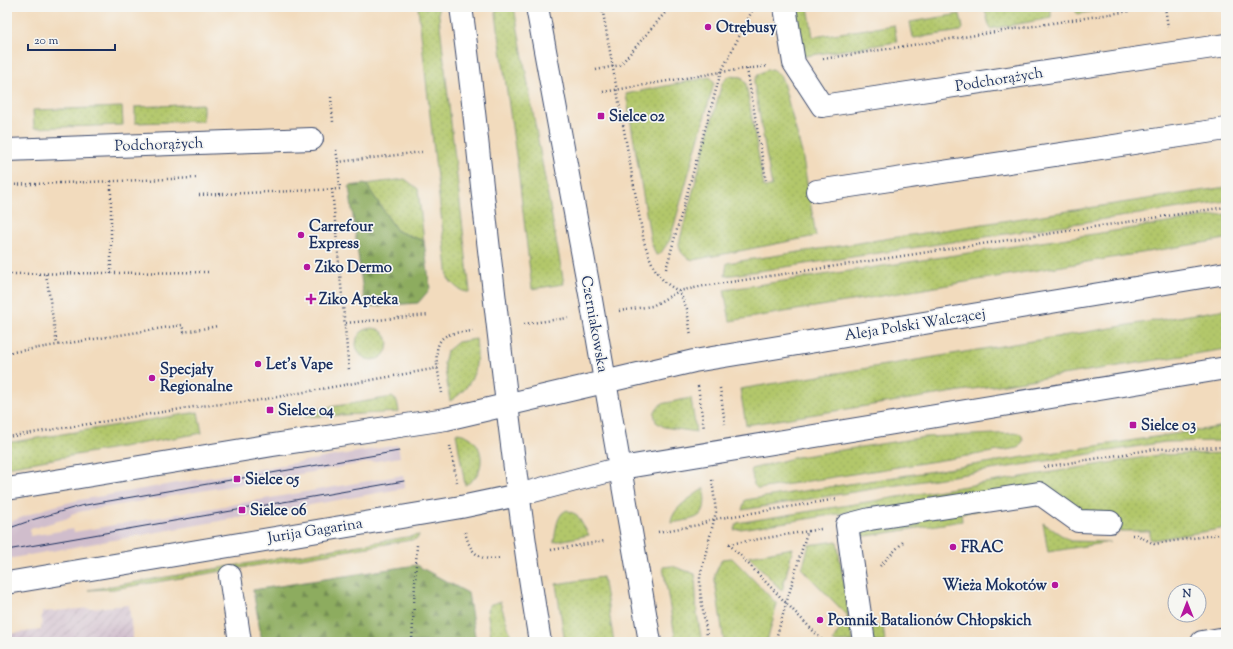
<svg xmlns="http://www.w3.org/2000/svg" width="1233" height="649" font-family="'Sorts Mill Goudy',serif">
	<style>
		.industrial { fill: url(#industrial-furrows) }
		.railway { fill: #d0bdcc }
		.grass { fill: url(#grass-dots); stroke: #667b64 }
		.forest { fill: url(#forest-firs); stroke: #546e5e }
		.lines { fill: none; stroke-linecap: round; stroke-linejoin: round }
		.minor-casing { stroke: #3b496c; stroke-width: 24 }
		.major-casing { stroke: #3b496c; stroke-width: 24 }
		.path { stroke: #3b496c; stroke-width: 2.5; stroke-dasharray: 1 3; stroke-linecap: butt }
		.minor { stroke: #fff; stroke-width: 22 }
		.major { stroke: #fff; stroke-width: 22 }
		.tram { stroke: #1b2f5e; stroke-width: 1 }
		.poi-dot { fill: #b5179e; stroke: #f6f6f2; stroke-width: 1.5 }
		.labels { text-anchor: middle; stroke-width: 3.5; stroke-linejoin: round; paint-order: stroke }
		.poi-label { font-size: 15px; font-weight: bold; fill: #1b2f5e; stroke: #f6f6f2; text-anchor: start }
		.street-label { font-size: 15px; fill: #1b2f5e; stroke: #f6f6f2 }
	</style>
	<defs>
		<pattern id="industrial-furrows" width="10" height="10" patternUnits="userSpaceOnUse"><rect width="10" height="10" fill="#d0bdcc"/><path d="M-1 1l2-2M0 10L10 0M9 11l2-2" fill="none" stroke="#a89aa9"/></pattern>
		<pattern id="grass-dots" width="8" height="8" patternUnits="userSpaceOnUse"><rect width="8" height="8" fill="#b2c76b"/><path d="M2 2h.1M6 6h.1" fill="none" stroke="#98ab5f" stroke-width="1.8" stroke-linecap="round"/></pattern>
		<pattern id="forest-firs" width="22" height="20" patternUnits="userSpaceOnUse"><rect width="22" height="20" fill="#8dac5f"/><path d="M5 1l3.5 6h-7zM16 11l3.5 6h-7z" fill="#728c52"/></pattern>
	</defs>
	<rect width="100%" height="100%" fill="#f6f6f2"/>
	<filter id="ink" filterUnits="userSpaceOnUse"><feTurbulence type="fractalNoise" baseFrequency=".025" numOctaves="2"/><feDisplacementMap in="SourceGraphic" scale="8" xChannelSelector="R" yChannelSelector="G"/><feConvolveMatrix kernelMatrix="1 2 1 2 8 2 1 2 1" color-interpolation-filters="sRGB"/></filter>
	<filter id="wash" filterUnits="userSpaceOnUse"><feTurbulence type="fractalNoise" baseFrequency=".012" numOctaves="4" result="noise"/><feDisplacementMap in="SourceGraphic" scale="16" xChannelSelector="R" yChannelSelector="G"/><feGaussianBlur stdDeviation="0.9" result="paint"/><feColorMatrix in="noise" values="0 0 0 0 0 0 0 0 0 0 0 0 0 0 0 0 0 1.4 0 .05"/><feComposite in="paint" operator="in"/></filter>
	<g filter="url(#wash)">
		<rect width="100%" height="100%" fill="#f2dbbd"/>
		<path class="industrial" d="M129,605L133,642H7V634L41,630L42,612Z"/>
		<path class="railway" d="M398,445L400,457L83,511L71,514V517L68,518L30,529V536L73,529L74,532L403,475L405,488L7,559V523L47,508L79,500Z"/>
		<path class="grass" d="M418,7H438L470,292C461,293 453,285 448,278Z
			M495,7H514L564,284L532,289L518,169Z
			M793,7H808L813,37L894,25L897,42L805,56L801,53Z
			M1004,7H1051V18L990,29L985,10Z
			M1074,7H1121L1077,14Z
			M960,14L963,28L961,31L914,38L913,37L910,22Z
			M772,69L780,75L783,82L802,153L816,236L693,260C684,257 679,252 679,243L722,83L729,76L742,77L746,84L764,187H772L754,83C756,73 763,71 772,69Z
			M710,77L714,83L670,240L660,254L656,255L651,242L626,94Z
			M203,104V121L135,123V107Z
			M122,107L123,125L34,128L33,110Z
			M405,179L418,189L424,241L397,231L366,184Z
			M1226,187V201L725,276L727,263Z
			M1226,214V239L730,321L724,290Z
			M1226,309V349L746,425L740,389Z
			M356 344a16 16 0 1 1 32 0a16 16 0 1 1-32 0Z
			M476,339C479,365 475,386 450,401L444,363L447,351L458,342Z
			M392,397L397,401L399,412L305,417V411Z
			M691,398L696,432L664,427L656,422L654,413L661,404Z
			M198,412L202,433L7,467V443Z
			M1226,426V441L1165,442L742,510L745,500Z
			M456,433C485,434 490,474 465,485Z
			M1019,433L1022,436L1023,441L1018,448L758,489L754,485L751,469L797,457L925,437Z
			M1226,453V528L1153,540L1150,539V531H1115L1092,513L1039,505H1014L961,513L962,521L867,536H856L852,512L734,530L737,523L1158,455Z
			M704,488C708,520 698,518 671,523C672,507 693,497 704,488Z
			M567,510L577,515L589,535L554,542C556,531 556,514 567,510Z
			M1043,523L1070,541L1110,542L1048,552Z
			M419,535L417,539L114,589L88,590Z
			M837,541L853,642H832L848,616L802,569L809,545Z
			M793,548L782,591L749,556Z
			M732,558L777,604L767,642H724L715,581V574L722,559Z
			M672,566L695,574L697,614L702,642H676L663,567Z
			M603,577L614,642H565L556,584Z
			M500,602L513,642H492L487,610L491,604Z
			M883,625L885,642H873L870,627Z"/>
		<path class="forest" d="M366,184L397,231L424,241L430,289L418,303L365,307L349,186Z
			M416,565L468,593L476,642H262L253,590Z"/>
	</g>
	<g filter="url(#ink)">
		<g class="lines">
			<g class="minor-casing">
				<path id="minor" d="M785,7L794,63L822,106L1226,45
					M7,150L312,139
					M817,191L1226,129
					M230,576L240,642
					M864,642L847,525L870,519L1039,493L1078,521L1110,522
					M1202,642L1226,638"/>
			</g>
			<g class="major-casing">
				<path id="major" d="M461,7C474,96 481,186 492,275C506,398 520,520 540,642
					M537,7L590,294L650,642
					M7,489L273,445L446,419L694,361L1226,273
					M7,583L461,507L518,495L621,468L1226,368"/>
			</g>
			<path class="path" d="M602,7L644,242C652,264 656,280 679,291L687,309L691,336
				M1165,7L1168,27
				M823,59L1155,7
				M747,69L766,180
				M596,70L620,65L670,7
				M603,92L721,72L768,66
				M331,97L333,122
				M336,150L338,162
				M111,181V274
				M7,185L197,178
				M332,189L349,370
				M199,195L340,189L338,162L422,152
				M666,269L721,72L754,7
				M7,274L211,272
				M46,274L57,345
				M619,311L652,306L679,291L704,286L1226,207
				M346,323L428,315
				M524,324L568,318
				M7,353L182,325L184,332L218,326
				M698,386L704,429
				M720,388L725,424
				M442,393C440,378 428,342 448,335C455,332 465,332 473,331
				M7,437L200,406L255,401L438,368
				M450,446L457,482
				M1044,467L1155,449L1226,447
				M465,532C470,552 478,562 501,558
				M658,532L698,525L715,519L837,499
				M1132,535H1137L1154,544L1226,533
				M729,544L824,642
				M729,544L821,529
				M551,550L605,541
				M880,566L904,541
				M412,642L417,545
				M708,642L700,591V576L716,512L712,479
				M775,642L807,532"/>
			<use href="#minor" class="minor"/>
			<use href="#major" class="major"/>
			<path class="tram" d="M7,529L35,519L80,506L399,451
				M7,550L404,481"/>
		</g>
	</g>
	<g class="poi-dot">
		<circle cx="708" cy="27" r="4"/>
		<rect x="597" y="112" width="8" height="8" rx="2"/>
		<circle cx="301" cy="235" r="4"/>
		<circle cx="307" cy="267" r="4"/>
		<path d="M309 293h4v4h4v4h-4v4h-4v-4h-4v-4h4z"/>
		<circle cx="258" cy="364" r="4"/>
		<circle cx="152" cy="378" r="4"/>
		<rect x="266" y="406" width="8" height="8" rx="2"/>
		<rect x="1129" y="421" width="8" height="8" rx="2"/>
		<rect x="233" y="475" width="8" height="8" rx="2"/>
		<rect x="238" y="506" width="8" height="8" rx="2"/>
		<circle cx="953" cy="547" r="4"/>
		<circle cx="1055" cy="585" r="4"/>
		<circle cx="820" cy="620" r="4"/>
	</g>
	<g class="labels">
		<g class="poi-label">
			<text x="716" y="32">Otrębusy</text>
			<text x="609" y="121">Sielce 02</text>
			<text x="309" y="231">Carrefour<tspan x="309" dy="17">Express</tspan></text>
			<text x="315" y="272">Ziko Dermo</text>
			<text x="319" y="304">Ziko Apteka</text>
			<text x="266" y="369">Let's Vape</text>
			<text x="160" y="374">Specjały<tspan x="160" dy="17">Regionalne</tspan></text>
			<text x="278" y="415">Sielce 04</text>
			<text x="1141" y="430">Sielce 03</text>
			<text x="245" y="484">Sielce 05</text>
			<text x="250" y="515">Sielce 06</text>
			<text x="961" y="552">FRAC</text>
			<text x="1047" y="590" text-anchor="end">Wieża Mokotów</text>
			<text x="828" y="625">Pomnik Batalionów Chłopskich</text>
		</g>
		<g class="street-label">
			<text transform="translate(999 79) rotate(-9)" y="5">Podchorążych</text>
			<text transform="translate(159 144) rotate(-2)" y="5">Podchorążych</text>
			<text transform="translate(595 324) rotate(80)" y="5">Czerniakowska</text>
			<text transform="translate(915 324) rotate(-9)" y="5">Aleja Polski Walczącej</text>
			<text transform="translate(315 530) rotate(-9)" y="5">Jurija Gagarina</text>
		</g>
	</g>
	<rect width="1233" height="649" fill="none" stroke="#f6f6f2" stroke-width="24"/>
	<g transform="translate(1187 603)"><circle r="19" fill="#f6f6f2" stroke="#9ea6b7"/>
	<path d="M0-3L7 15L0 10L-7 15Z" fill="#b5179e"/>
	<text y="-6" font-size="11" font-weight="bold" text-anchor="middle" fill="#1b2f5e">N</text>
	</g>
	<path d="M28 44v6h87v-6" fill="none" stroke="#1b2f5e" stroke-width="2"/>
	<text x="34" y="44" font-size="12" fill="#1b2f5e" stroke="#f6f6f2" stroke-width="3" paint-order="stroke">20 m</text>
</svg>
